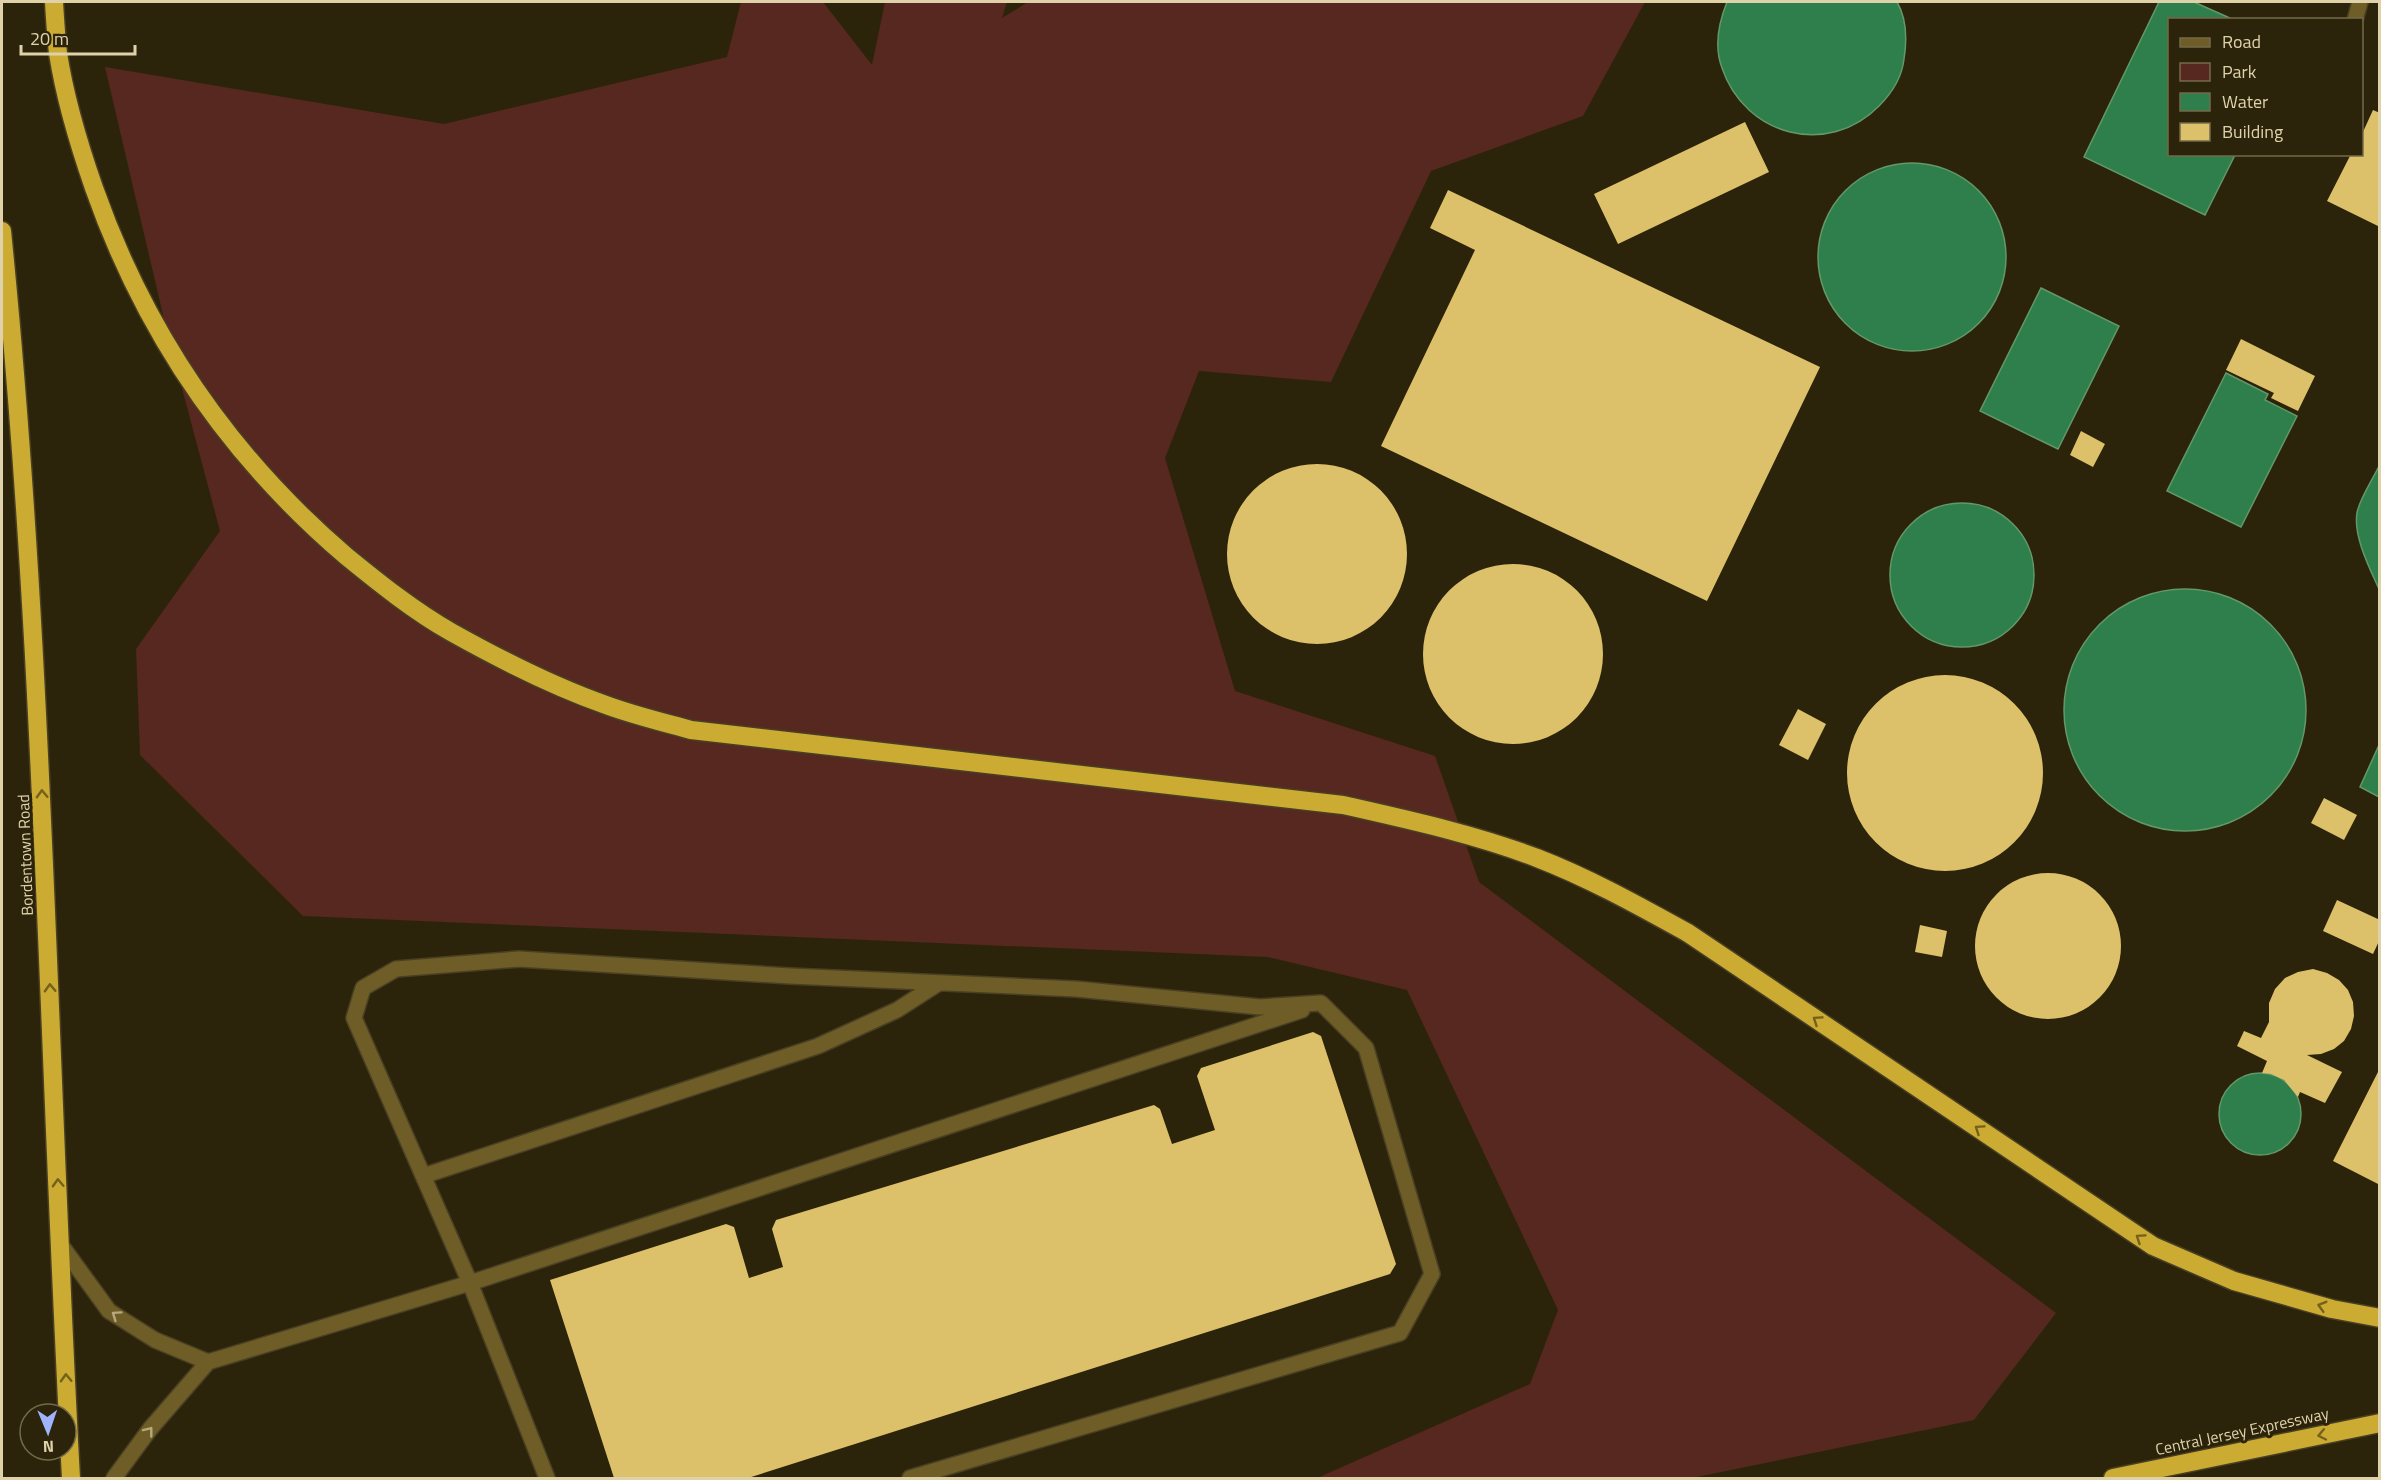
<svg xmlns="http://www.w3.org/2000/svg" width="2381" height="1480" font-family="'Titillium Web',sans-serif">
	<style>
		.green { fill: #56281f }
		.water { fill: #2e7f4c; stroke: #639868; stroke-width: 1.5 }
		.building { fill: #dcc16a }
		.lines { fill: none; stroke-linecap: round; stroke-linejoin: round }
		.minor-casing { stroke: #494024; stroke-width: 18 }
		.highway-casing { stroke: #494024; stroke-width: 21 }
		.minor { stroke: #6e5d26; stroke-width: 15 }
		.highway { stroke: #ccab33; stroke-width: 18 }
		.oneway { stroke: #74611c }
		.oneway2 { stroke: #b7a97c }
		.labels { text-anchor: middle; stroke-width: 6; stroke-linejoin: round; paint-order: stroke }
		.street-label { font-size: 16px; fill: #dfd2ab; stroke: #2c240a }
	</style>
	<rect width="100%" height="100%" fill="#2c240a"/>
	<path class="green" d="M741,2H823L872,65L885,2H1007L1002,18L1028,2H1645L1583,116L1431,171L1331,382L1199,371L1165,458L1235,691L1435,756L1479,882L2056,1313L1974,1420L1692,1478H1317L1530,1384L1558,1310L1407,990L1268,957L303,916L140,755L136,649L220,531L167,332L105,67L444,124L727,57Z"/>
	<path class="water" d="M1727,2H1897C1907,19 1907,40 1904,59C1902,77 1892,93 1879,106C1828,158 1745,136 1722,68C1714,47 1719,22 1727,2Z
		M2159,2H2194L2232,19L2170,20V154L2235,155L2205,215L2084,157Z
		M1818 257a94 94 0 1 1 188 0a94 94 0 1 1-188 0Z
		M2041,288L2119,326L2058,449L1980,411Z
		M2226,373L2268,394L2265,400L2297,416L2241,527L2167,491Z
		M2379,466H2380L2379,589C2370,569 2353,536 2357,513C2359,500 2373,479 2379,466Z
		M1890 575a72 72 0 1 1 144 0a72 72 0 1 1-144 0Z
		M2064 710a121 121 0 1 1 242 0a121 121 0 1 1-242 0Z
		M2379,745V797L2360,787Z
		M2219 1114a41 41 0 1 1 82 0a41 41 0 1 1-82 0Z"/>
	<path class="building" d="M2373,110L2380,113V227L2327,201L2351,154H2362V134Z
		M1745,122L1769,172L1618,244L1594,194Z
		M1448,190L1820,367L1707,601L1381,446L1475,250L1430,228Z
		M2241,339L2315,376L2298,411L2271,398L2274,393L2226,370Z
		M2081,431L2105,444L2093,467L2070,455Z
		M1227 554a90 90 0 1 1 180 0a90 90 0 1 1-180 0Z
		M1423 654a90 90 0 1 1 180 0a90 90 0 1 1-180 0Z
		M1847 773a98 98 0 1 1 196 0a98 98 0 1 1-196 0Z
		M1798,709L1826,724L1808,760L1779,745Z
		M2324,798L2357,815L2344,840L2311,823Z
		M1975 946a73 73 0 1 1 146 0a73 73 0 1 1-146 0Z
		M2337,900L2380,920V939L2373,954L2323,931Z
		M1920,925L1947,931L1942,957L1915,952Z
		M2313,969L2327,973L2339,980L2348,990L2353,1002L2354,1016L2351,1029L2344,1041L2334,1049L2321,1054L2307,1055L2342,1072L2325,1103L2300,1092L2298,1097L2284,1080L2271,1074L2262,1073L2267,1061L2237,1046L2244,1031L2261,1038L2269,1022V1003L2275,989L2285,978L2298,972Z
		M1313,1032L1321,1036L1396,1264L1390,1274L748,1478H614L550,1280L726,1224L734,1227L749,1278L783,1267L772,1229L776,1220L1154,1105L1160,1109L1172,1144L1215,1130L1197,1076L1201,1068Z
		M2380,1068V1185L2333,1161Z"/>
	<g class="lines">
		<g class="minor-casing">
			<path id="minor" d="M2355,20L2360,2
				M423,1176L818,1046L897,1010L939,983
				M61,1245L109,1311L155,1340L208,1362L150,1429L114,1478
				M208,1362L470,1283L1302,1010
				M547,1478L470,1283L354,1018L363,988L396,969L519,959L790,976L1076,989L1260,1007L1321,1003L1366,1048L1432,1274L1400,1333L910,1478"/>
		</g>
		<g class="highway-casing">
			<path id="highway" d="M54,2C55,19 56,36 58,53C65,99 79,145 94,188C145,333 229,456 346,556C379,583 414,611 451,632C501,660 552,686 606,705C633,715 662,722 691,730L1343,805C1409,820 1474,834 1537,858C1589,878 1639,906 1688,933L2153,1246L2234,1281L2332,1309L2380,1318
				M2,231C44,646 48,1062 71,1478
				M2113,1478L2380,1423"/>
		</g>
		<use href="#minor" class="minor"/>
		<use href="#highway" class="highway"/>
	</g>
	<defs><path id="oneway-chevron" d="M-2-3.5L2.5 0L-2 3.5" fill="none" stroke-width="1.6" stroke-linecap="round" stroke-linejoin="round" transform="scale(1.5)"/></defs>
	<g class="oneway">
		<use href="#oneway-chevron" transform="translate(42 794) rotate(-92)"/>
		<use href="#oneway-chevron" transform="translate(50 988) rotate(-92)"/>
		<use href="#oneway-chevron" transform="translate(1817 1020) rotate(-146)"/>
		<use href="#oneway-chevron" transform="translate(1979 1129) rotate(-146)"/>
		<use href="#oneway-chevron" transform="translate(58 1183) rotate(-92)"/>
		<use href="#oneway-chevron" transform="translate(2140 1238) rotate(-146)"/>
		<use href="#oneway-chevron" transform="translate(2322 1306) rotate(-164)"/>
		<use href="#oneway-chevron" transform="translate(66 1378) rotate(-92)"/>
		<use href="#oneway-chevron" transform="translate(2322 1435) rotate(168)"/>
	</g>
	<g class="oneway2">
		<use href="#oneway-chevron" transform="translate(116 1315) rotate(-145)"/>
		<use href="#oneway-chevron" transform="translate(149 1431) rotate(-52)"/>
	</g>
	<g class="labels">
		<g class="street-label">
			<text transform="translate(25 855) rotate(-92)" y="6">Bordentown Road</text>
			<text transform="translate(2242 1431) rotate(-12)" y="6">Central Jersey Expressway</text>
		</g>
	</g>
	<rect width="2381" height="1480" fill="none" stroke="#dfd2ab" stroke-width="6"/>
	<rect x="2168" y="18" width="195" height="138" fill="#2c240a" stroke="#746a4a" stroke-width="1.5"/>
	<rect x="2180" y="38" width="30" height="9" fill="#6e5d26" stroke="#746a4a" stroke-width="1.5"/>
	<text x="2222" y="48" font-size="18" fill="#dfd2ab">Road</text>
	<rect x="2180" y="63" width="30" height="18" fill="#56281f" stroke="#746a4a" stroke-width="1.5"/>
	<text x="2222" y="78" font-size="18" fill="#dfd2ab">Park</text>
	<rect x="2180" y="93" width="30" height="18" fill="#2e7f4c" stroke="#746a4a" stroke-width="1.5"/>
	<text x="2222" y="108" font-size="18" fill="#dfd2ab">Water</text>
	<rect x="2180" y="123" width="30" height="18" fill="#dcc16a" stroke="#746a4a" stroke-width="1.5"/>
	<text x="2222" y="138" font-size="18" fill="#dfd2ab">Building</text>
	<g transform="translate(48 1432) rotate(178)"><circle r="28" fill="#2c240a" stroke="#746a4a" stroke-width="1.5"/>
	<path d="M0-4.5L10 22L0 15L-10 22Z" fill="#a0b3fd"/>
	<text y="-9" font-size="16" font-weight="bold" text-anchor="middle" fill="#dfd2ab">N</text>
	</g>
	<path d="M21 45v9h114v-9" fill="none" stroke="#dfd2ab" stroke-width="3"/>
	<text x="30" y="45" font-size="18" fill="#dfd2ab" stroke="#2c240a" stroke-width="4.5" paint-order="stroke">20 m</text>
</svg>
